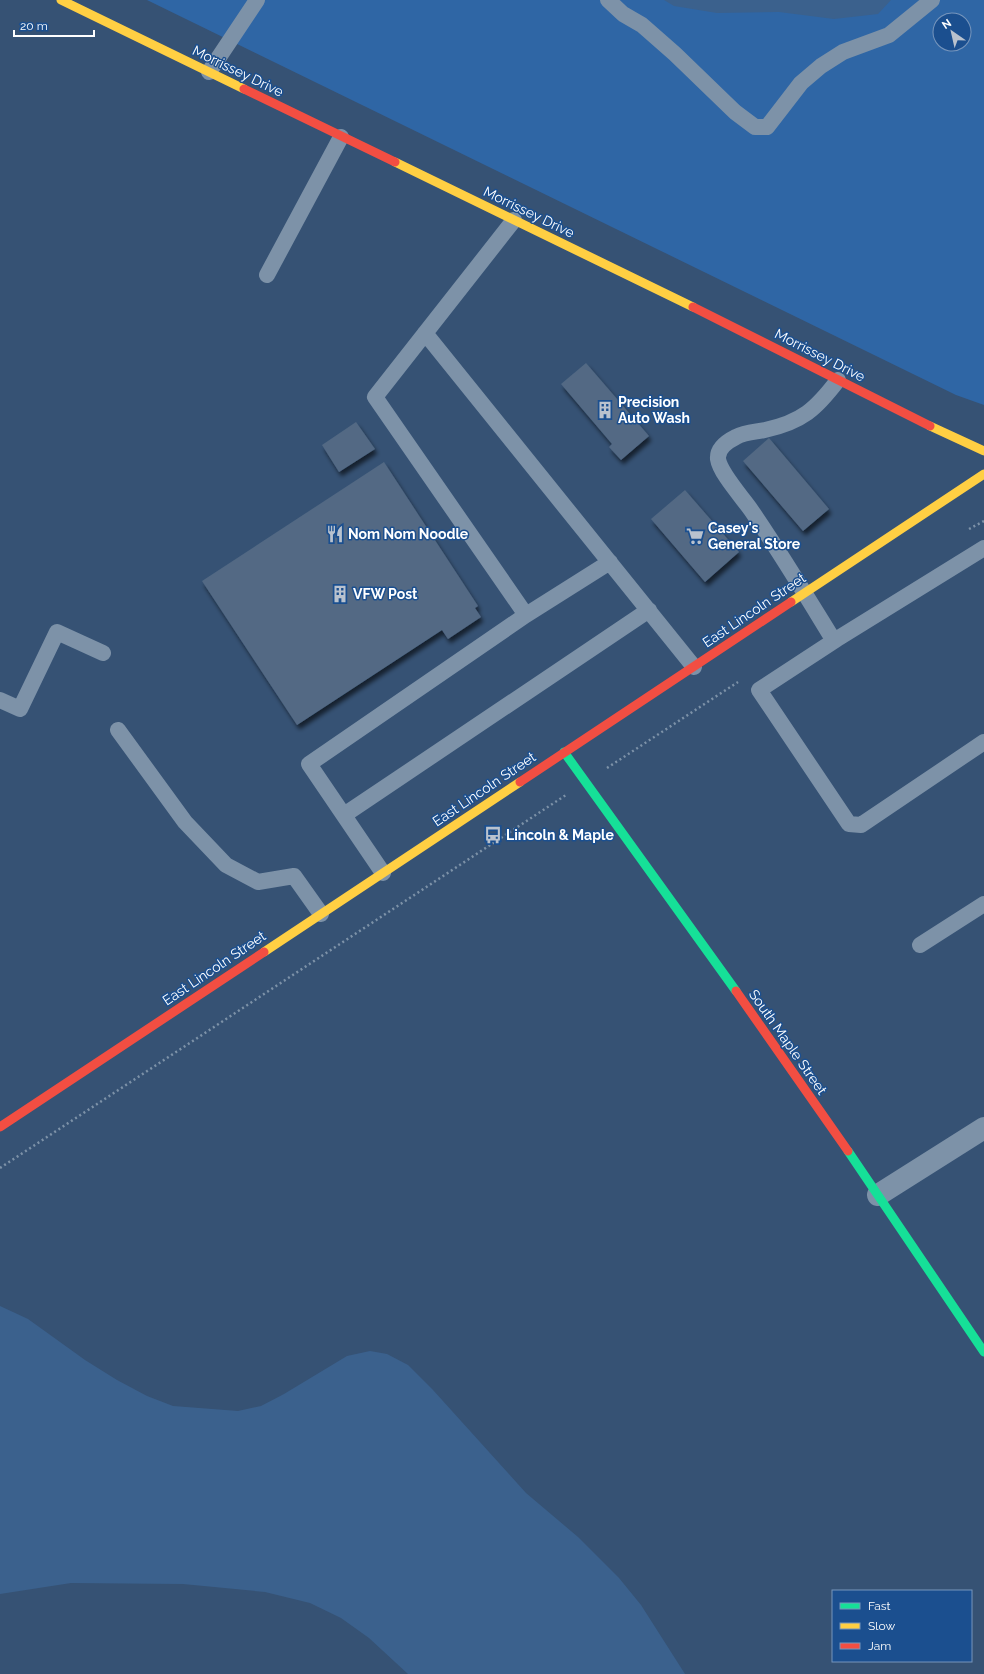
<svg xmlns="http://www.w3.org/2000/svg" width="984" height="1674" font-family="Raleway,sans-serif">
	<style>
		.green { fill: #2f66a5; fill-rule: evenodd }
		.water { fill: #3b618d }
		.building { fill: #526984; filter: url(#shadow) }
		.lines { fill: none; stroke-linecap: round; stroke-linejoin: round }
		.path { stroke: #7d92a8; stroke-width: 2.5; stroke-dasharray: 2 3; stroke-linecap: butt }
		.lane { stroke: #7d92a8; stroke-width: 16 }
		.street { stroke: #7d92a8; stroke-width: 22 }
		.fast { stroke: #16e098; stroke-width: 9 }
		.slow { stroke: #ffcf43; stroke-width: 9 }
		.jam { stroke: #f24e42; stroke-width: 9 }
		.labels { text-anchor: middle; stroke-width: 3; stroke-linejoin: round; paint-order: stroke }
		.street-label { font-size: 14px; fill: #fff; stroke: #1b4f8f }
		.poi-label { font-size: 14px; font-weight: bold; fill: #fff; stroke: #1b4f8f; text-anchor: start }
	</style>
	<defs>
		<filter id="shadow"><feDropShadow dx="2.5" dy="4.5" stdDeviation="2" flood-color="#0009"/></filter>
	</defs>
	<rect width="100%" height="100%" fill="#365274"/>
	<path class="green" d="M147,0H984V405L956,395ZM940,20H964V44H940Z"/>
	<path class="water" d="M664,0H891L878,14L834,19L779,12L717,13L674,6Z
		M0,1306L28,1319L85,1360L117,1380L147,1396L173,1406L238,1411L261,1406L284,1394L347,1356L370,1351L387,1354L408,1365L433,1390L526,1493L578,1537L619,1578L641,1605L685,1674H408L369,1638L341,1618L310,1603L265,1592L183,1584L71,1583L0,1594Z"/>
	<path class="building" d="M586,363L649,436L621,460L609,447L612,444L561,384Z
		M356,422L375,449L339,472L322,445Z
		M769,438L829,509L803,531L743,461Z
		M384,462L478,606L475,608L481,617L448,639L442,630L297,725L202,581Z
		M685,490L739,552L705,582L651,519Z"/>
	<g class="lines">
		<path class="path" d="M969,529L984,521
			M607,768L738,682
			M0,1168L566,795"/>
		<path class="lane" d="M608,0L623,14L642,25L675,54L735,112L755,127H767L801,83L821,66L843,52L889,35L932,0
			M209,72L257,0
			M514,220L375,397L526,615
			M267,275L341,137
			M425,333L694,667
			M984,548L837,639L759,690L849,824L861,825L984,742
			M834,641C807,597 780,552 751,510C742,497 720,473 718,459C717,448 728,441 736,437C745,432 755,432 765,430C802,422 816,409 838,380
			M0,700L20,709L57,632L103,653
			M118,730L185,822L226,865L258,882L294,876L321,914
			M344,815L649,610
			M383,873L309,764L526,615L610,562
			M920,945L984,904"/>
		<path class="street" d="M878,1195L984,1128"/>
		<path class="fast" d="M564,752L736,991
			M848,1151L984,1352"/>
		<path class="slow" d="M61,0L244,89
			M395,162L693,307
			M930,426L984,451
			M791,602L984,474
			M264,952L520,782"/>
		<path class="jam" d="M244,89L395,162
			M693,307L930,426
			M520,782L791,602
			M736,991L848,1151
			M0,1127L264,952"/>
	</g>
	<defs>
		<g id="building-bare" transform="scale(1.38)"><path d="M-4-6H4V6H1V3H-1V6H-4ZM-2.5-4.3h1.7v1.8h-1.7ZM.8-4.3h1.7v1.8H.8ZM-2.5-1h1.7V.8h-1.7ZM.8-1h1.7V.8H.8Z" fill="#b9c2ce" stroke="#1b4f8f" stroke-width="2.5" paint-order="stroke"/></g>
		<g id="restaurant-bare" transform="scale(1.38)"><path d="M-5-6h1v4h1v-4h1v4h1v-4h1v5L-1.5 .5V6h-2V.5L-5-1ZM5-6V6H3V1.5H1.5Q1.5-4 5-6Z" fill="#b9c2ce" stroke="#1b4f8f" stroke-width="2.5" paint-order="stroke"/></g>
		<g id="supermarket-bare" transform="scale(1.38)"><path d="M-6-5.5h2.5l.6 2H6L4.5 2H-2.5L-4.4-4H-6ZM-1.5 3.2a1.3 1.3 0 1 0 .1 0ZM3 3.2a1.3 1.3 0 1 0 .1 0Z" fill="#b9c2ce" stroke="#1b4f8f" stroke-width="2.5" paint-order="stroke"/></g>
		<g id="bus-bare" transform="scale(1.38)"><path d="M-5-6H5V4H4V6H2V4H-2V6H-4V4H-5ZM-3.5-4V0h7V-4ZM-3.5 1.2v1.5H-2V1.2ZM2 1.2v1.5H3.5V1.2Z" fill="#b9c2ce" stroke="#1b4f8f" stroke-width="2.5" paint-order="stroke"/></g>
	</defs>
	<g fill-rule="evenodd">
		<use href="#building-bare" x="605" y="410"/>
		<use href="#restaurant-bare" x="335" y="534"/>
		<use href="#supermarket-bare" x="695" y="536"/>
		<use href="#building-bare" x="340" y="594"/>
		<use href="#bus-bare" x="493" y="835"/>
	</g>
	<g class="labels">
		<g class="street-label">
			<text transform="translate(238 71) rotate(26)" y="5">Morrissey Drive</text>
			<text transform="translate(529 212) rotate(26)" y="5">Morrissey Drive</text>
			<text transform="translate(820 355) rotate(27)" y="5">Morrissey Drive</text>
			<text transform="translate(754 610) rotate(-34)" y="5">East Lincoln Street</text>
			<text transform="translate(484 789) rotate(-34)" y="5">East Lincoln Street</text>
			<text transform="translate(214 968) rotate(-34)" y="5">East Lincoln Street</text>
			<text transform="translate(788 1042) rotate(55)" y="5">South Maple Street</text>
		</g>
		<g class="poi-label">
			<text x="618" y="407">Precision<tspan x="618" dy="16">Auto Wash</tspan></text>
			<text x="708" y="533">Casey's<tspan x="708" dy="16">General Store</tspan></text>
			<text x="348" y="539">Nom Nom Noodle</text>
			<text x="353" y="599">VFW Post</text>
			<text x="506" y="840">Lincoln &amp; Maple</text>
		</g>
	</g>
	<rect x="832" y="1590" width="140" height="72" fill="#1b4f8f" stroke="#7695bc"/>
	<rect x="840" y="1603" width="20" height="6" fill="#16e098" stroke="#7695bc"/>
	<text x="868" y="1610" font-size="12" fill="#ffffff">Fast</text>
	<rect x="840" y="1623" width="20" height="6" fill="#ffcf43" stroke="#7695bc"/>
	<text x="868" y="1630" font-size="12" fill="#ffffff">Slow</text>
	<rect x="840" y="1643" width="20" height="6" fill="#f24e42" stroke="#7695bc"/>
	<text x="868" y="1650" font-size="12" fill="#ffffff">Jam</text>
	<g transform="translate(952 32) rotate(326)"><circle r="19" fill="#1b4f8f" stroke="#7695bc"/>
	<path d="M0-3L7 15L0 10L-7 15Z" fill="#b9c2ce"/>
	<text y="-6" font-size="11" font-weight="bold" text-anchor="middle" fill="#ffffff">N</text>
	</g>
	<path d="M14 30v6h80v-6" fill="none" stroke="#ffffff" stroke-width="2"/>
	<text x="20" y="30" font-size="12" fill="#ffffff" stroke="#1b4f8f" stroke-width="3" paint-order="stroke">20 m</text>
</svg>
